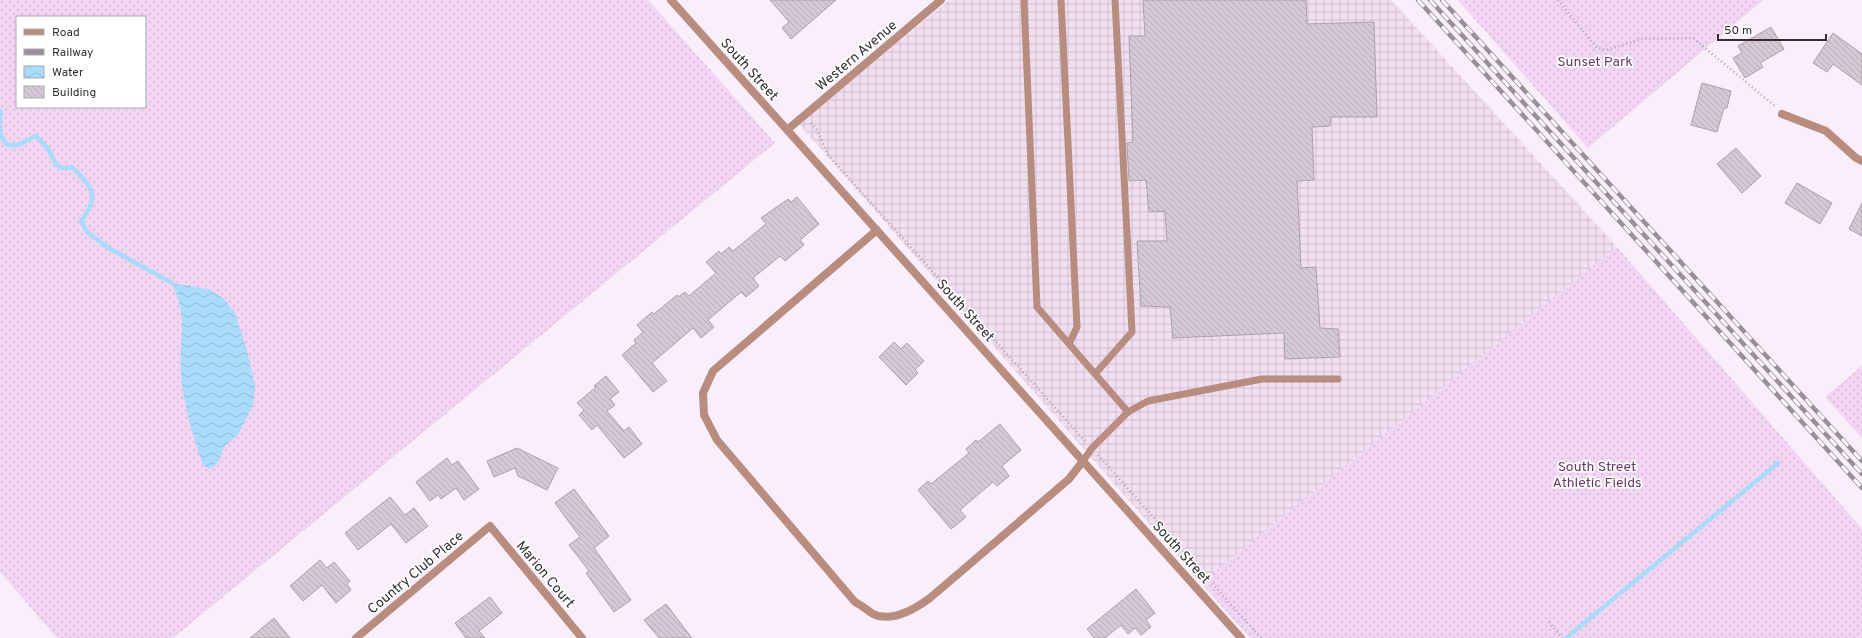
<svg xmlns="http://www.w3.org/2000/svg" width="1862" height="638" font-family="Overpass,sans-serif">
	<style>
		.industrial { fill: url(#industrial-grid) }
		.grass { fill: url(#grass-dots); fill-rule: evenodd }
		.water { fill: url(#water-waves) }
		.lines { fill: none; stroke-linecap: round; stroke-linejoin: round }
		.stream { stroke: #a9dbfb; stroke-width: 4.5 }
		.building { fill: url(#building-back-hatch); stroke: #aba0ab }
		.path { stroke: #afa5af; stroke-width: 2.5; stroke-dasharray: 1 3; stroke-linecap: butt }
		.lane { stroke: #b88c7f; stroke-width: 7 }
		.street { stroke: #b88c7f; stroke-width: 8 }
		.rail-casing { stroke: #988f98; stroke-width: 4.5 }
		.rail { stroke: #fff; stroke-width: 3; stroke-dasharray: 9; stroke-linecap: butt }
		.labels { text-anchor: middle; stroke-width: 3.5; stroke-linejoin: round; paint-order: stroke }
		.street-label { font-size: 14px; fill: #322d32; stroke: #fff }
		.park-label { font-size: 14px; fill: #683869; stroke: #fff }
	</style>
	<defs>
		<pattern id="industrial-grid" width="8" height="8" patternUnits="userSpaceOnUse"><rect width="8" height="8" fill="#f1dff1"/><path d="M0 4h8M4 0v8" fill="none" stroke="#cfc0cf"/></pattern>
		<pattern id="grass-dots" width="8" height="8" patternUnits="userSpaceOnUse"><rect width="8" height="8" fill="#f2d5f2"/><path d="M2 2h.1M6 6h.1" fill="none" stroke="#d0b7d0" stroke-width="1.8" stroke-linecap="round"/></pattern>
		<pattern id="water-waves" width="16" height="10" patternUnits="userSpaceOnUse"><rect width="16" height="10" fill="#a9dbfb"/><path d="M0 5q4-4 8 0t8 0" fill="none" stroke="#92bcd8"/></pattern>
		<pattern id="building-back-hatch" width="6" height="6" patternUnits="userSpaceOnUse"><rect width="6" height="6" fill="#d4c9d4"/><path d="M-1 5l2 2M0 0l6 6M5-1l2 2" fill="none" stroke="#b6adb6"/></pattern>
	</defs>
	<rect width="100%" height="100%" fill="#faeefa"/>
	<path class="industrial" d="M949,0H1391L1617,247L1201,583L799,124Z"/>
	<path class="grass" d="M0,0H648L775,143L173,638H57L0,572ZM17,17H145V107H17Z
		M1458,0H1763L1588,148Z
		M1617,247L1862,529V638H1250L1201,583Z
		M1862,366V438L1825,397Z"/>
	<path class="water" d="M172,283L208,289L223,298L235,313L247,351L255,386L253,405L238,435L224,447L219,461L210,469L203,465C193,436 183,404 181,373C179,353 184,332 181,312C180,302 176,293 172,283Z"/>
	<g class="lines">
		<path class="stream" d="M0,111V121
			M0,126L1,136L7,145H18L35,136C46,144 51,153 56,165L63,168L72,167C92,188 101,195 81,221L87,232L107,247L172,283
			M1566,638L1778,463"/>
	</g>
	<path class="building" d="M770,0H836L791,39L782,28L789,22Z
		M1143,0H1306L1307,24L1374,22L1377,117H1331L1330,126L1312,127L1314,180L1297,181L1301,268L1316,267L1320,328L1338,329L1340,357L1285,359L1284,333L1173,338L1170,307L1141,306L1137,241H1167L1165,211L1149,212L1146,180L1129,181L1127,143L1133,142L1129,36H1145Z
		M1771,27L1784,49L1760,63L1763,67L1745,78L1733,58L1742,53L1738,46Z
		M1833,33L1862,54V85L1833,64L1827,72L1813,63Z
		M1702,83L1731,91L1727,108H1724L1717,132L1691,125Z
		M1736,148L1761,176L1742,193L1717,164Z
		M1797,183L1832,203L1820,224L1785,203Z
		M797,197L819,224L800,240L804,245L785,261L780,256L753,278L759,286L746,297L741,292L708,320L714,327L701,338L693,328L652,363L667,381L653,392L622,355L636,343L634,340L643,332L637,325L652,312L654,314L677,295L678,297L685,292L689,296L716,273L706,262L719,251L721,254L729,247L733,251L766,224L761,218L788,199L791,202Z
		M1862,203V236L1849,229Z
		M894,342L901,349L907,343L924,361L915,370L918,373L906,385L879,357Z
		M606,376L619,392L610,399L615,405L607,411L624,431L629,427L642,444L624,458L597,425L592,430L579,415L584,410L577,403L596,387L594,386Z
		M1000,424L1021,450L1002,466L1009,476L997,486L993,482L960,510L966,517L951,529L918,490L928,481L931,484L969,453L966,449L976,440L978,442Z
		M517,448L558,468L547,490L518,476L515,468L494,477L487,461Z
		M447,458L452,465L458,461L479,489L464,500L456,488L441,499L438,495L430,501L416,482Z
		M574,489L609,536L594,548L631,600L614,612L586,573L589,571L569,545L580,537L555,503Z
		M390,497L405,515L414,508L428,526L406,543L391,524L358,550L345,533Z
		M320,560L327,568L334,562L350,581L347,584L351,590L336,603L322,585L303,601L290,586Z
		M1136,589L1155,613L1146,620L1151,627L1141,635L1135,628L1128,634L1121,625L1105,638H1094L1087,629Z
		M490,597L502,613L479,631L485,638H466L455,623Z
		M666,604L692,638H659L644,620Z
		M274,618L290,638H250Z"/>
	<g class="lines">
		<path class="path" d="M1558,0L1596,47L1606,50L1642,39L1693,38L1775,106
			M811,123L817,130L828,155L1085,441
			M1098,455L1261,638
			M1549,622L1562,638"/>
		<path class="lane" d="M1024,0L1037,307L1128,412
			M1061,0L1077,327L1069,344
			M1095,374L1132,332L1115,0
			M1083,461L1092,448L1128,412L1148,401L1262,379H1338"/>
		<path class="street" d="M671,0L1241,638
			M1782,114L1826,131L1856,158L1862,161
			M787,130L941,0
			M877,230L713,371L703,393L704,415L717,440L855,602C861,605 867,610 873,614C892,623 915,609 930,598L1069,479L1083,461
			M356,638L490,526L582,638"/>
		<g class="rail-casing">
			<path id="rail" d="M1418,0L1862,488
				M1430,0L1862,474
				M1442,0L1862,461"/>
		</g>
		<use href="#rail" class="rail"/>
	</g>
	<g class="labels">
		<g class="street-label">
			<text transform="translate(856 55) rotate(-40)" y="5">Western Avenue</text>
			<text transform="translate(750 69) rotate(48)" y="5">South Street</text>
			<text transform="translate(966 310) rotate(48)" y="5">South Street</text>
			<text transform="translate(1182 552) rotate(48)" y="5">South Street</text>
			<text transform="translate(415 572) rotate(-40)" y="5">Country Club Place</text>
			<text transform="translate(546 574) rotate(50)" y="5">Marion Court</text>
		</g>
		<g class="park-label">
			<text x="1595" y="66">Sunset Park</text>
			<text x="1597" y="471">South Street<tspan x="1597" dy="16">Athletic Fields</tspan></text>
		</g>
	</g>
	<rect x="16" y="16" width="130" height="92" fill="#ffffff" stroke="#adabad"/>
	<rect x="24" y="29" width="20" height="6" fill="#b88c7f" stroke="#adabad"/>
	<text x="52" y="36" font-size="12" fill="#322d32">Road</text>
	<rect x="24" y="49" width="20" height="6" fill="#988f98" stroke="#adabad"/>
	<text x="52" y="56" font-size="12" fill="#322d32">Railway</text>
	<rect x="24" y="66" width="20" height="12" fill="url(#water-waves)" stroke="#adabad"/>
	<text x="52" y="76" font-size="12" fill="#322d32">Water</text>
	<rect x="24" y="86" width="20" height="12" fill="url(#building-back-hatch)" stroke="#adabad"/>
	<text x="52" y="96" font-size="12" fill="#322d32">Building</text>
	<path d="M1718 34v6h108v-6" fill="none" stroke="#322d32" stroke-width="2"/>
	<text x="1724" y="34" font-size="12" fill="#322d32" stroke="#ffffff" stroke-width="3" paint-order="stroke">50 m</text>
</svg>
